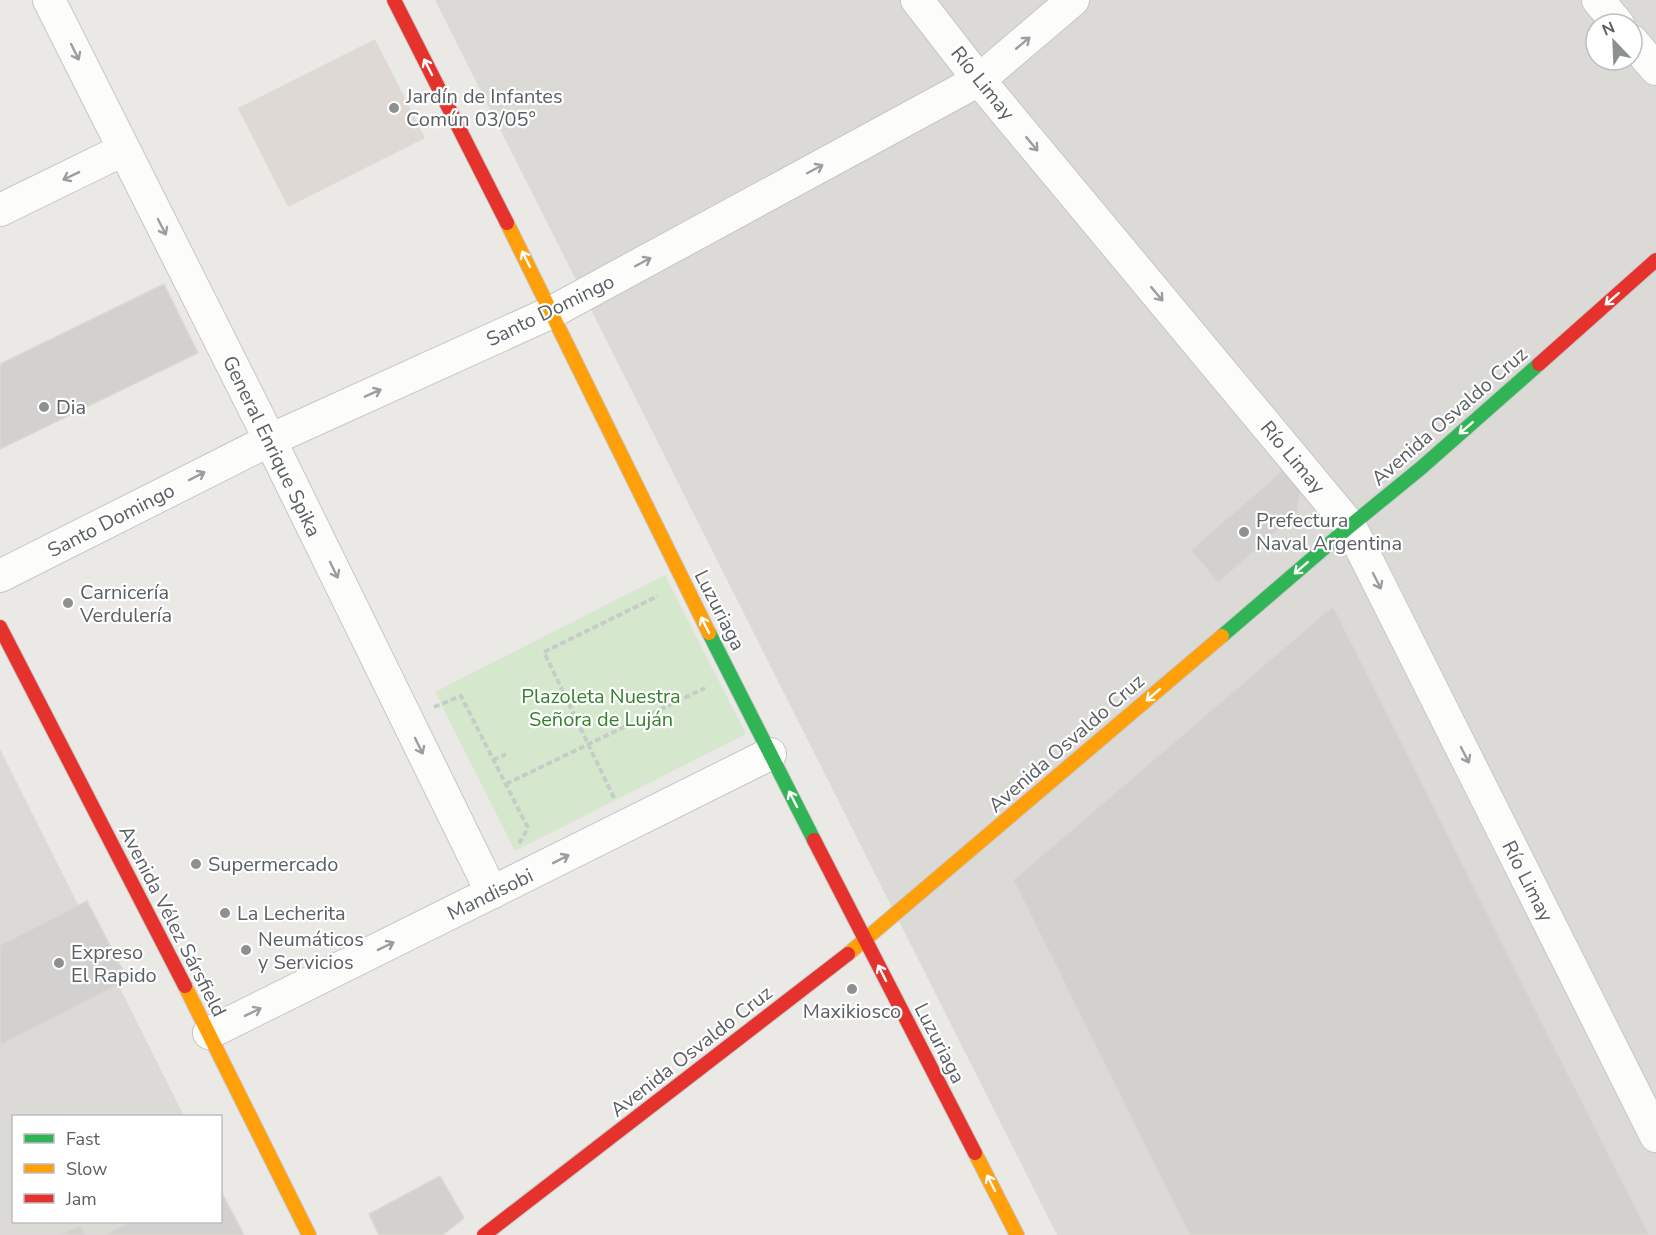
<svg xmlns="http://www.w3.org/2000/svg" width="1656" height="1235" font-family="'Nunito Sans',sans-serif">
	<style>
		.industrial { fill: #dcdad6; fill-rule: evenodd }
		.education { fill: #ded9d4 }
		.green { fill: #d5e8ce }
		.building { fill: #d3d1cf; stroke: #dbd8d4; stroke-width: 1.5 }
		.lines { fill: none; stroke-linecap: round; stroke-linejoin: round }
		.street-casing { stroke: #c6c7c6; stroke-width: 34 }
		.fast-casing { stroke: #c7c8c8; stroke-width: 16 }
		.slow-casing { stroke: #c7c8c8; stroke-width: 16 }
		.jam-casing { stroke: #c7c8c8; stroke-width: 16 }
		.path { stroke: #c6cdc8; stroke-width: 4; stroke-dasharray: 6 3; stroke-linecap: butt }
		.street { stroke: #fcfcfb; stroke-width: 32 }
		.fast { stroke: #30b455; stroke-width: 14 }
		.slow { stroke: #ff9f0a; stroke-width: 14 }
		.jam { stroke: #e5322d; stroke-width: 14 }
		.oneway { stroke: #9b9ea0 }
		.oneway2 { stroke: #fff }
		.poi-dot { fill: #8d9091; stroke: #fff; stroke-width: 2 }
		.labels { text-anchor: middle; stroke-width: 4.5; stroke-linejoin: round; paint-order: stroke }
		.street-label { font-size: 20px; fill: #5a6064; stroke: #fff }
		.poi-label { font-size: 20px; fill: #5a6064; stroke: #fff; text-anchor: start }
		.park-label { font-size: 20px; fill: #35812d; stroke: #fff }
	</style>
	<rect width="100%" height="100%" fill="#ebe9e5"/>
	<path class="industrial" d="M435,0H1656V1235H1057ZM1596,24H1632V60H1596Z
		M0,749L184,1116H14V1222H220L221,1190L243,1235H0Z"/>
	<path class="education" d="M375,39L425,138L288,207L238,108Z"/>
	<path class="green" d="M665,575L746,734L515,851L435,692Z"/>
	<path class="building" d="M164,284L198,353L0,449V364Z
		M1284,469L1301,490L1297,514L1218,583L1191,550Z
		M1333,606L1649,1235H1190L1013,880Z
		M87,901L128,980L0,1045V945Z
		M440,1176L464,1218L443,1235H379L369,1214Z
		M220,1189L244,1235H103L130,1222H220Z
		M81,1225L85,1235H60Z"/>
	<g class="lines">
		<g class="street-casing">
			<path id="street" d="M49,0L270,440L492,893
				M917,0L979,80L1350,526L1656,1136
				M1598,0L1618,24
				M1632,41L1656,69
				M0,210L123,150
				M0,576L270,440L552,312L979,80L1073,0
				M209,1033L770,754"/>
		</g>
		<g class="fast-casing">
			<path id="fast" d="M709,633L814,840
				M1222,636L1350,526L1421,468L1539,364"/>
		</g>
		<g class="slow-casing">
			<path id="slow" d="M507,223L709,633
				M848,954L1222,636
				M185,986L309,1235
				M975,1153L1017,1235"/>
		</g>
		<g class="jam-casing">
			<path id="jam" d="M394,0L507,223
				M1539,364L1656,260
				M0,627L185,986
				M814,840L975,1153
				M484,1235L848,954"/>
		</g>
		<path class="path" d="M434,707L461,696L528,828L518,845
			M493,760L506,754
			M506,784L705,688
			M614,798L544,652L658,596"/>
		<use href="#street" class="street"/>
		<use href="#fast" class="fast"/>
		<use href="#slow" class="slow"/>
		<use href="#jam" class="jam"/>
	</g>
	<defs><path id="oneway-shaft" d="M-6 0H5M1.5-3L5.5 0L1.5 3" fill="none" stroke-width="1.6" stroke-linecap="round" stroke-linejoin="round" transform="scale(1.5)"/></defs>
	<g class="oneway">
		<use href="#oneway-shaft" transform="translate(1023 43) rotate(-40)"/>
		<use href="#oneway-shaft" transform="translate(75 52) rotate(64)"/>
		<use href="#oneway-shaft" transform="translate(1032 144) rotate(50)"/>
		<use href="#oneway-shaft" transform="translate(815 169) rotate(-28)"/>
		<use href="#oneway-shaft" transform="translate(71 176) rotate(154)"/>
		<use href="#oneway-shaft" transform="translate(162 227) rotate(63)"/>
		<use href="#oneway-shaft" transform="translate(643 262) rotate(-28)"/>
		<use href="#oneway-shaft" transform="translate(1157 294) rotate(50)"/>
		<use href="#oneway-shaft" transform="translate(373 393) rotate(-24)"/>
		<use href="#oneway-shaft" transform="translate(197 476) rotate(-27)"/>
		<use href="#oneway-shaft" transform="translate(334 570) rotate(64)"/>
		<use href="#oneway-shaft" transform="translate(1377 581) rotate(63)"/>
		<use href="#oneway-shaft" transform="translate(419 746) rotate(64)"/>
		<use href="#oneway-shaft" transform="translate(1465 755) rotate(63)"/>
		<use href="#oneway-shaft" transform="translate(561 859) rotate(-27)"/>
		<use href="#oneway-shaft" transform="translate(386 946) rotate(-26)"/>
		<use href="#oneway-shaft" transform="translate(253 1012) rotate(-26)"/>
	</g>
	<g class="oneway2">
		<use href="#oneway-shaft" transform="translate(428 67) rotate(-117)"/>
		<use href="#oneway-shaft" transform="translate(526 259) rotate(-117)"/>
		<use href="#oneway-shaft" transform="translate(1612 299) rotate(139)"/>
		<use href="#oneway-shaft" transform="translate(1466 428) rotate(139)"/>
		<use href="#oneway-shaft" transform="translate(1301 568) rotate(139)"/>
		<use href="#oneway-shaft" transform="translate(705 625) rotate(-117)"/>
		<use href="#oneway-shaft" transform="translate(1153 695) rotate(139)"/>
		<use href="#oneway-shaft" transform="translate(793 799) rotate(-117)"/>
		<use href="#oneway-shaft" transform="translate(882 973) rotate(-117)"/>
		<use href="#oneway-shaft" transform="translate(991 1183) rotate(-117)"/>
	</g>
	<g class="poi-dot">
		<circle cx="394" cy="108" r="6"/>
		<circle cx="44" cy="407" r="6"/>
		<circle cx="1244" cy="532" r="6"/>
		<circle cx="68" cy="603" r="6"/>
		<circle cx="196" cy="864" r="6"/>
		<circle cx="225" cy="913" r="6"/>
		<circle cx="246" cy="950" r="6"/>
		<circle cx="59" cy="963" r="6"/>
		<circle cx="852" cy="989" r="6"/>
	</g>
	<g class="labels">
		<g class="street-label">
			<text transform="translate(983 83) rotate(51)" y="7">Río Limay</text>
			<text transform="translate(550 310) rotate(-26)" y="7">Santo Domingo</text>
			<text transform="translate(1449 416) rotate(-41)" y="7">Avenida Osvaldo Cruz</text>
			<text transform="translate(272 446) rotate(64)" y="7">General Enrique Spika</text>
			<text transform="translate(1293 457) rotate(50)" y="7">Río Limay</text>
			<text transform="translate(111 520) rotate(-27)" y="7">Santo Domingo</text>
			<text transform="translate(720 610) rotate(63)" y="7">Luzuriaga</text>
			<text transform="translate(1066 743) rotate(-41)" y="7">Avenida Osvaldo Cruz</text>
			<text transform="translate(1528 881) rotate(63)" y="7">Río Limay</text>
			<text transform="translate(490 894) rotate(-26)" y="7">Mandisobi</text>
			<text transform="translate(173 921) rotate(63)" y="7">Avenida Vélez Sársfield</text>
			<text transform="translate(940 1043) rotate(63)" y="7">Luzuriaga</text>
			<text transform="translate(691 1051) rotate(-38)" y="7">Avenida Osvaldo Cruz</text>
		</g>
		<g class="poi-label">
			<text x="406" y="103">Jardín de Infantes<tspan x="406" dy="23">Común 03/05°</tspan></text>
			<text x="56" y="414">Dia</text>
			<text x="1256" y="527">Prefectura<tspan x="1256" dy="23">Naval Argentina</tspan></text>
			<text x="80" y="599">Carnicería<tspan x="80" dy="23">Verdulería</tspan></text>
			<text x="208" y="871">Supermercado</text>
			<text x="237" y="920">La Lecherita</text>
			<text x="258" y="946">Neumáticos<tspan x="258" dy="23">y Servicios</tspan></text>
			<text x="71" y="959">Expreso<tspan x="71" dy="23">El Rapido</tspan></text>
			<text x="852" y="1018" text-anchor="middle">Maxikiosco</text>
		</g>
		<g class="park-label">
			<text x="601" y="703">Plazoleta Nuestra<tspan x="601" dy="23">Señora de Luján</tspan></text>
		</g>
	</g>
	<rect x="12" y="1115" width="210" height="108" fill="#ffffff" stroke="#bdbfc1" stroke-width="1.5"/>
	<rect x="24" y="1134" width="30" height="9" fill="#30b455" stroke="#bdbfc1" stroke-width="1.5"/>
	<text x="66" y="1145" font-size="18" fill="#5a6064">Fast</text>
	<rect x="24" y="1164" width="30" height="9" fill="#ff9f0a" stroke="#bdbfc1" stroke-width="1.5"/>
	<text x="66" y="1175" font-size="18" fill="#5a6064">Slow</text>
	<rect x="24" y="1194" width="30" height="9" fill="#e5322d" stroke="#bdbfc1" stroke-width="1.5"/>
	<text x="66" y="1205" font-size="18" fill="#5a6064">Jam</text>
	<g transform="translate(1614 42) rotate(337)"><circle r="28" fill="#ffffff" stroke="#bdbfc1" stroke-width="1.5"/>
	<path d="M0-4.5L10 22L0 15L-10 22Z" fill="#8d9091"/>
	<text y="-9" font-size="16" font-weight="bold" text-anchor="middle" fill="#5a6064">N</text>
	</g>
</svg>
